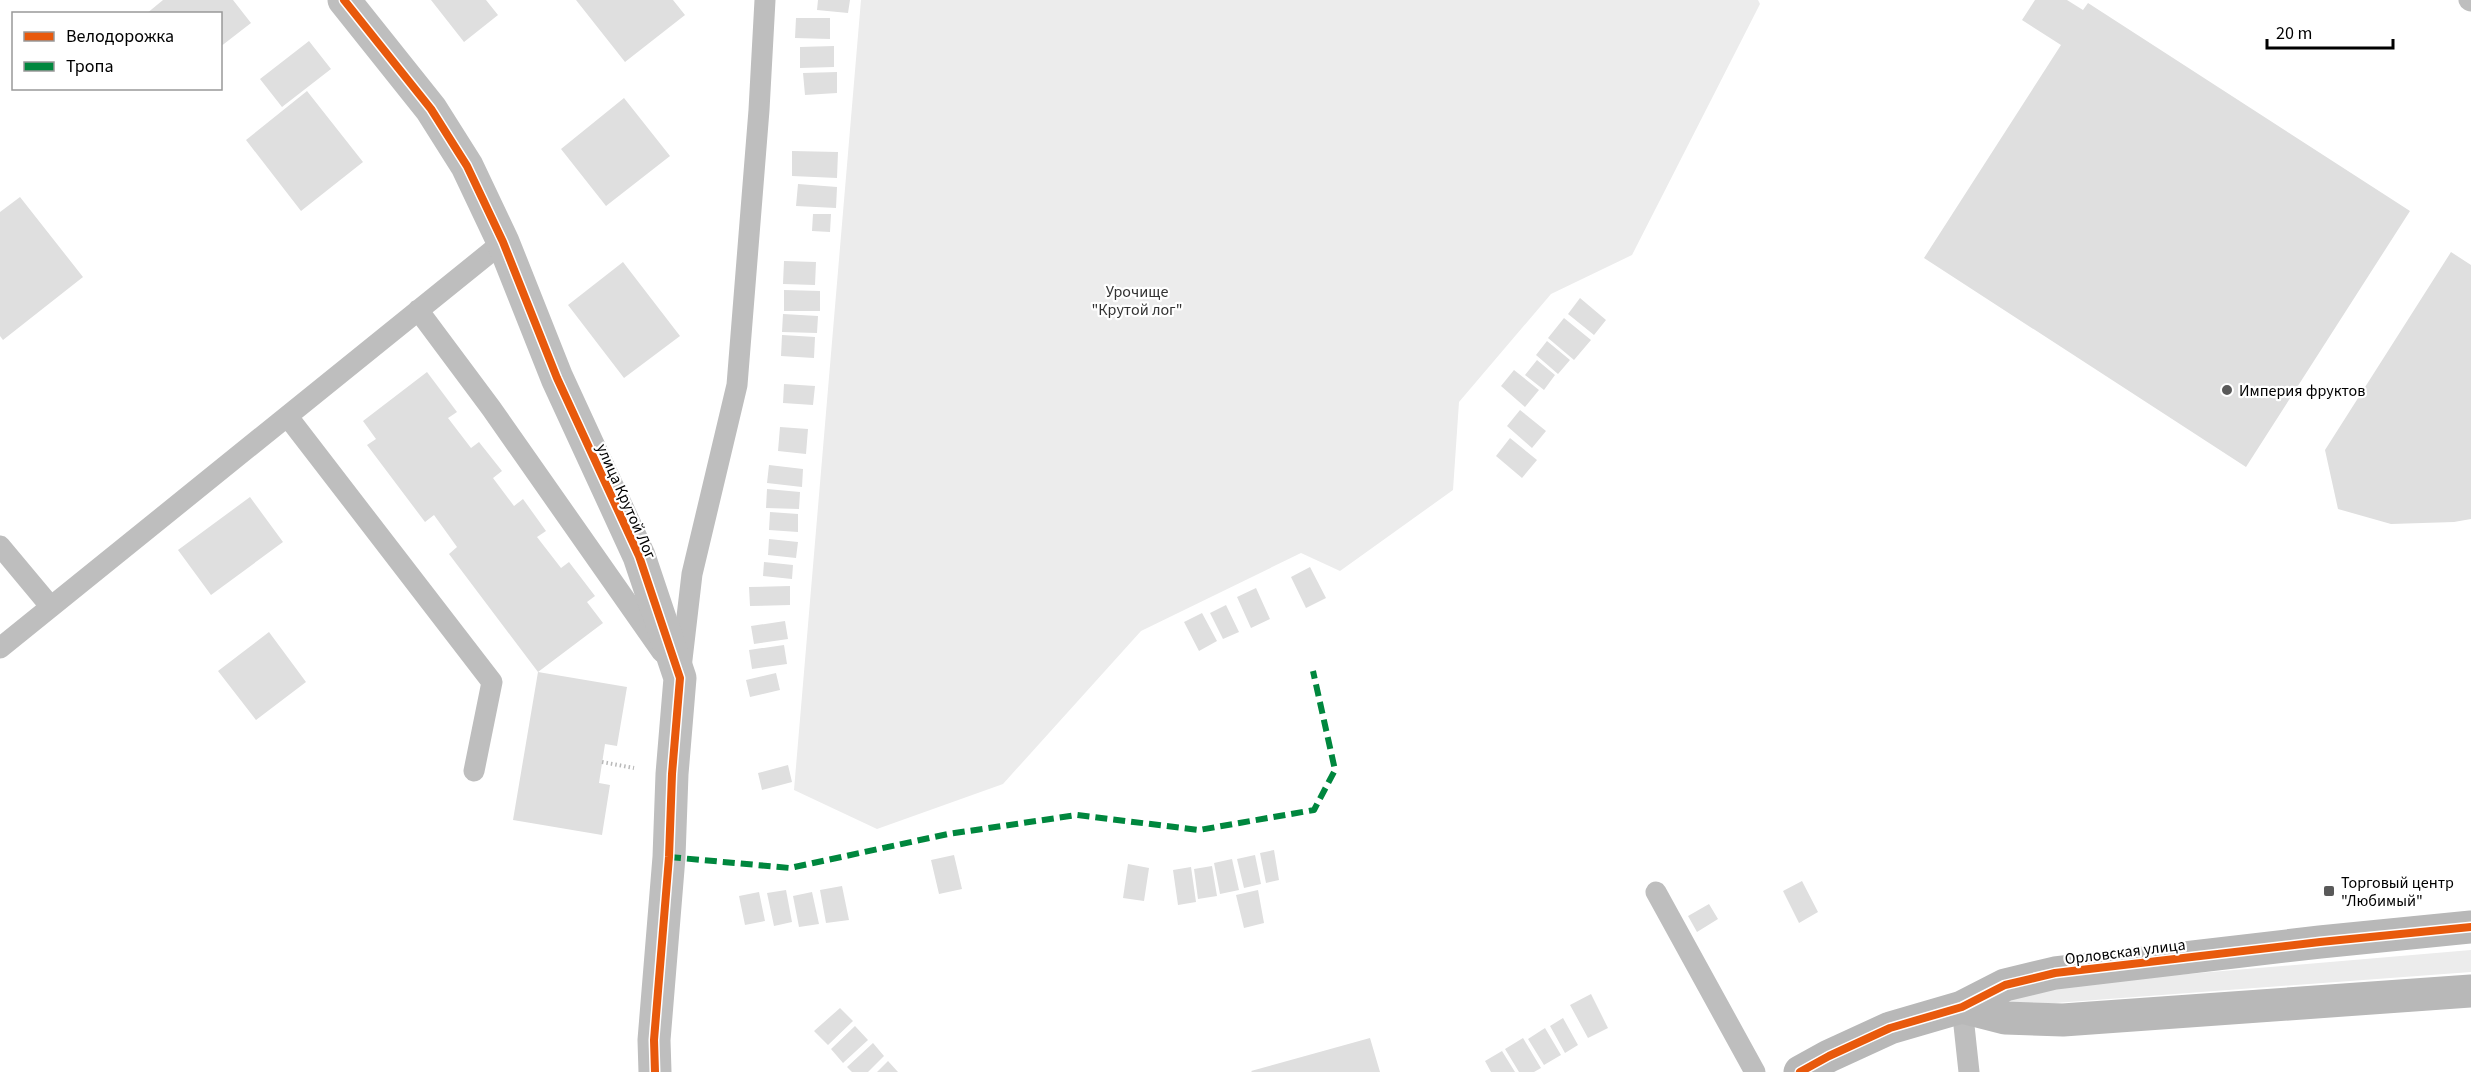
<svg xmlns="http://www.w3.org/2000/svg" width="2471" height="1072" font-family="'Source Sans 3',sans-serif">
	<style>
		.green { fill: #ececec }
		.building { fill: #dfdfdf }
		.lines { fill: none; stroke-linecap: round; stroke-linejoin: round }
		.path { stroke: #b9b9b9; stroke-width: 4; stroke-dasharray: 1.5 3; stroke-linecap: butt }
		.lane { stroke: #bebebe; stroke-width: 21 }
		.street { stroke: #bebebe; stroke-width: 33 }
		.secondary { stroke: #b8b8b8; stroke-width: 33 }
		.quiet { stroke: #00873e; stroke-width: 6; stroke-dasharray: 12 6; stroke-linecap: butt }
		.cycleway-casing { stroke: #fff; stroke-width: 11 }
		.cycleway { stroke: #e8590c; stroke-width: 8 }
		.poi-dot { fill: #595959; stroke: #fff; stroke-width: 2 }
		.labels { text-anchor: middle; stroke-width: 4.5; stroke-linejoin: round; paint-order: stroke }
		.park-label { font-size: 16px; fill: #333; stroke: #fff }
		.poi-label { font-size: 16px; fill: #000; stroke: #fff; text-anchor: start }
		.street-label { font-size: 16px; fill: #000; stroke: #fff }
	</style>
	<rect width="100%" height="100%" fill="#fff"/>
	<path class="green" d="M861,0H1758L1760,4L1632,255L1551,294L1459,402L1453,490L1340,571L1301,553L1141,631L1003,784L877,829L794,790Z
		M2471,950V972L2014,1006L2001,998L2057,985Z"/>
	<path class="building" d="M163,0H233L251,23L220,47V14H146Z
		M431,0H486L498,15L464,42Z
		M576,0H673L685,15L625,62Z
		M818,0H850L848,13L817,10Z
		M2035,0H2067L2083,10L2088,3L2410,211L2246,467L1924,258L2061,45L2022,20Z
		M796,18H830V39L795,38Z
		M309,41L331,69L282,107L260,79Z
		M834,46V67L800,68V47Z
		M837,72V93L805,95L803,73Z
		M307,91L363,162L301,211L246,140Z
		M624,98L670,156L606,206L561,149Z
		M792,151L838,152L837,178L792,176Z
		M798,184L837,187L836,208L796,206Z
		M20,197L83,277L3,340L0,336V212Z
		M813,214H831L830,232L812,231Z
		M2451,252L2471,265V519L2454,522L2391,524L2338,509L2325,450Z
		M784,261L816,262L815,285L783,284Z
		M623,262L680,336L624,378L568,305Z
		M784,290L820,291V311H784Z
		M1580,298L1606,320L1594,335L1568,314Z
		M783,314L818,316L817,333L782,332Z
		M1564,318L1591,340L1574,360L1548,338Z
		M782,335L815,337L814,358L781,356Z
		M1547,341L1570,360L1558,374L1536,355Z
		M1537,360L1555,375L1544,390L1525,375Z
		M1514,370L1539,390L1525,407L1501,386Z
		M427,372L457,412L448,418L471,448L479,442L502,471L493,478L514,506L523,499L546,531L537,537L561,568L569,562L595,596L587,602L603,623L538,672L627,687L617,746L605,744L599,783L610,785L602,835L513,820L538,672L449,554L457,547L434,515L425,522L367,445L376,439L363,421Z
		M784,384L815,386L813,405L783,403Z
		M1520,410L1546,431L1532,448L1507,426Z
		M780,427L808,429L806,454L778,451Z
		M1510,438L1537,460L1522,478L1496,456Z
		M769,465L803,469L802,487L767,483Z
		M767,489L800,492L799,509L766,508Z
		M250,497L283,542L211,595L178,550Z
		M770,512L798,514V532L769,530Z
		M769,539L798,542L796,558L768,555Z
		M764,562L793,565L792,579L763,576Z
		M1310,567L1326,598L1306,608L1291,577Z
		M790,586V605L750,606L749,587Z
		M1256,588L1270,619L1251,628L1237,597Z
		M1226,605L1239,632L1223,639L1210,613Z
		M1202,613L1217,641L1199,651L1184,622Z
		M785,621L788,639L754,644L751,626Z
		M269,632L306,682L256,720L218,671Z
		M784,645L787,664L752,669L749,650Z
		M776,673L780,690L750,697L746,680Z
		M788,765L792,782L762,790L758,773Z
		M1274,850L1279,880L1266,883L1260,853Z
		M954,855L962,889L939,894L931,860Z
		M1255,855L1261,884L1244,888L1237,859Z
		M1232,859L1239,890L1220,894L1214,863Z
		M1128,864L1149,868L1144,901L1123,898Z
		M1212,866L1217,896L1198,899L1194,869Z
		M1191,867L1196,902L1178,905L1173,870Z
		M1802,881L1818,912L1799,923L1783,891Z
		M842,886L849,920L826,923L820,890Z
		M786,890L792,922L774,926L767,893Z
		M1258,890L1264,923L1244,928L1236,895Z
		M759,892L765,921L745,925L739,896Z
		M812,892L819,924L799,927L793,896Z
		M1709,904L1718,919L1697,932L1688,916Z
		M1591,994L1608,1028L1588,1038L1570,1005Z
		M840,1008L853,1021L828,1045L814,1031Z
		M1563,1018L1578,1045L1565,1053L1550,1026Z
		M855,1026L868,1040L843,1063L831,1049Z
		M1545,1028L1561,1055L1544,1065L1528,1039Z
		M1370,1038L1380,1072H1252L1251,1071Z
		M1523,1038L1541,1068L1534,1072H1519L1505,1049Z
		M873,1043L884,1056L868,1072H852L847,1067Z
		M1502,1051L1515,1072H1491L1485,1061Z
		M888,1061L898,1072H877Z"/>
	<g class="lines">
		<path class="path" d="M602,762L634,768"/>
		<path class="lane" d="M2469,0L2471,1
			M418,310L491,408L662,652
			M288,417L492,682L474,771
			M0,546L51,607
			M0,648L503,242
			M681,668L692,574L737,385L759,110L765,0
			M1656,892L1755,1072
			M1962,1007L1969,1072"/>
		<path class="street" d="M344,0L431,109L467,166L503,242L557,378L639,556L680,678L672,774L669,857L654,1040L655,1072"/>
		<path class="secondary" d="M1962,1007L2005,1018L2063,1020L2471,991
			M1800,1072L1829,1056L1890,1028L1962,1007L2005,985L2055,973L2320,942L2471,927"/>
		<path class="quiet" d="M669,857L790,868L948,834L1077,815L1199,830L1314,810L1335,770L1313,671"/>
		<g class="cycleway-casing">
			<path id="cycleway" d="M344,0L431,109L467,166L503,242L557,378L639,556L680,678L672,774L669,857L654,1040L655,1072
				M1800,1072L1829,1056L1890,1028L1962,1007L2005,985L2055,973L2320,942L2471,927"/>
		</g>
		<use href="#cycleway" class="cycleway"/>
	</g>
	<g class="poi-dot">
		<circle cx="2227" cy="390" r="6"/>
		<rect x="2323" y="885" width="12" height="12" rx="3"/>
	</g>
	<g class="labels">
		<g class="park-label">
			<text x="1137" y="297">Урочище<tspan x="1137" dy="18">"Крутой лог"</tspan></text>
		</g>
		<g class="poi-label">
			<text x="2239" y="396">Империя фруктов</text>
			<text x="2341" y="888">Торговый центр<tspan x="2341" dy="18">"Любимый"</tspan></text>
		</g>
		<g class="street-label">
			<text transform="translate(627 501) rotate(66)" y="6">улица Крутой Лог</text>
			<text transform="translate(2125 951) rotate(-7)" y="6">Орловская улица</text>
		</g>
	</g>
	<rect x="12" y="12" width="210" height="78" fill="#ffffff" stroke="#999999" stroke-width="1.5"/>
	<rect x="24" y="32" width="30" height="9" fill="#e8590c" stroke="#999999" stroke-width="1.5"/>
	<text x="66" y="42" font-size="18" fill="#000000">Велодорожка</text>
	<rect x="24" y="62" width="30" height="9" fill="#00873e" stroke="#999999" stroke-width="1.5"/>
	<text x="66" y="72" font-size="18" fill="#000000">Тропа</text>
	<path d="M2267 39v9h126v-9" fill="none" stroke="#000000" stroke-width="3"/>
	<text x="2276" y="39" font-size="18" fill="#000000" stroke="#ffffff" stroke-width="4.5" paint-order="stroke">20 m</text>
</svg>
